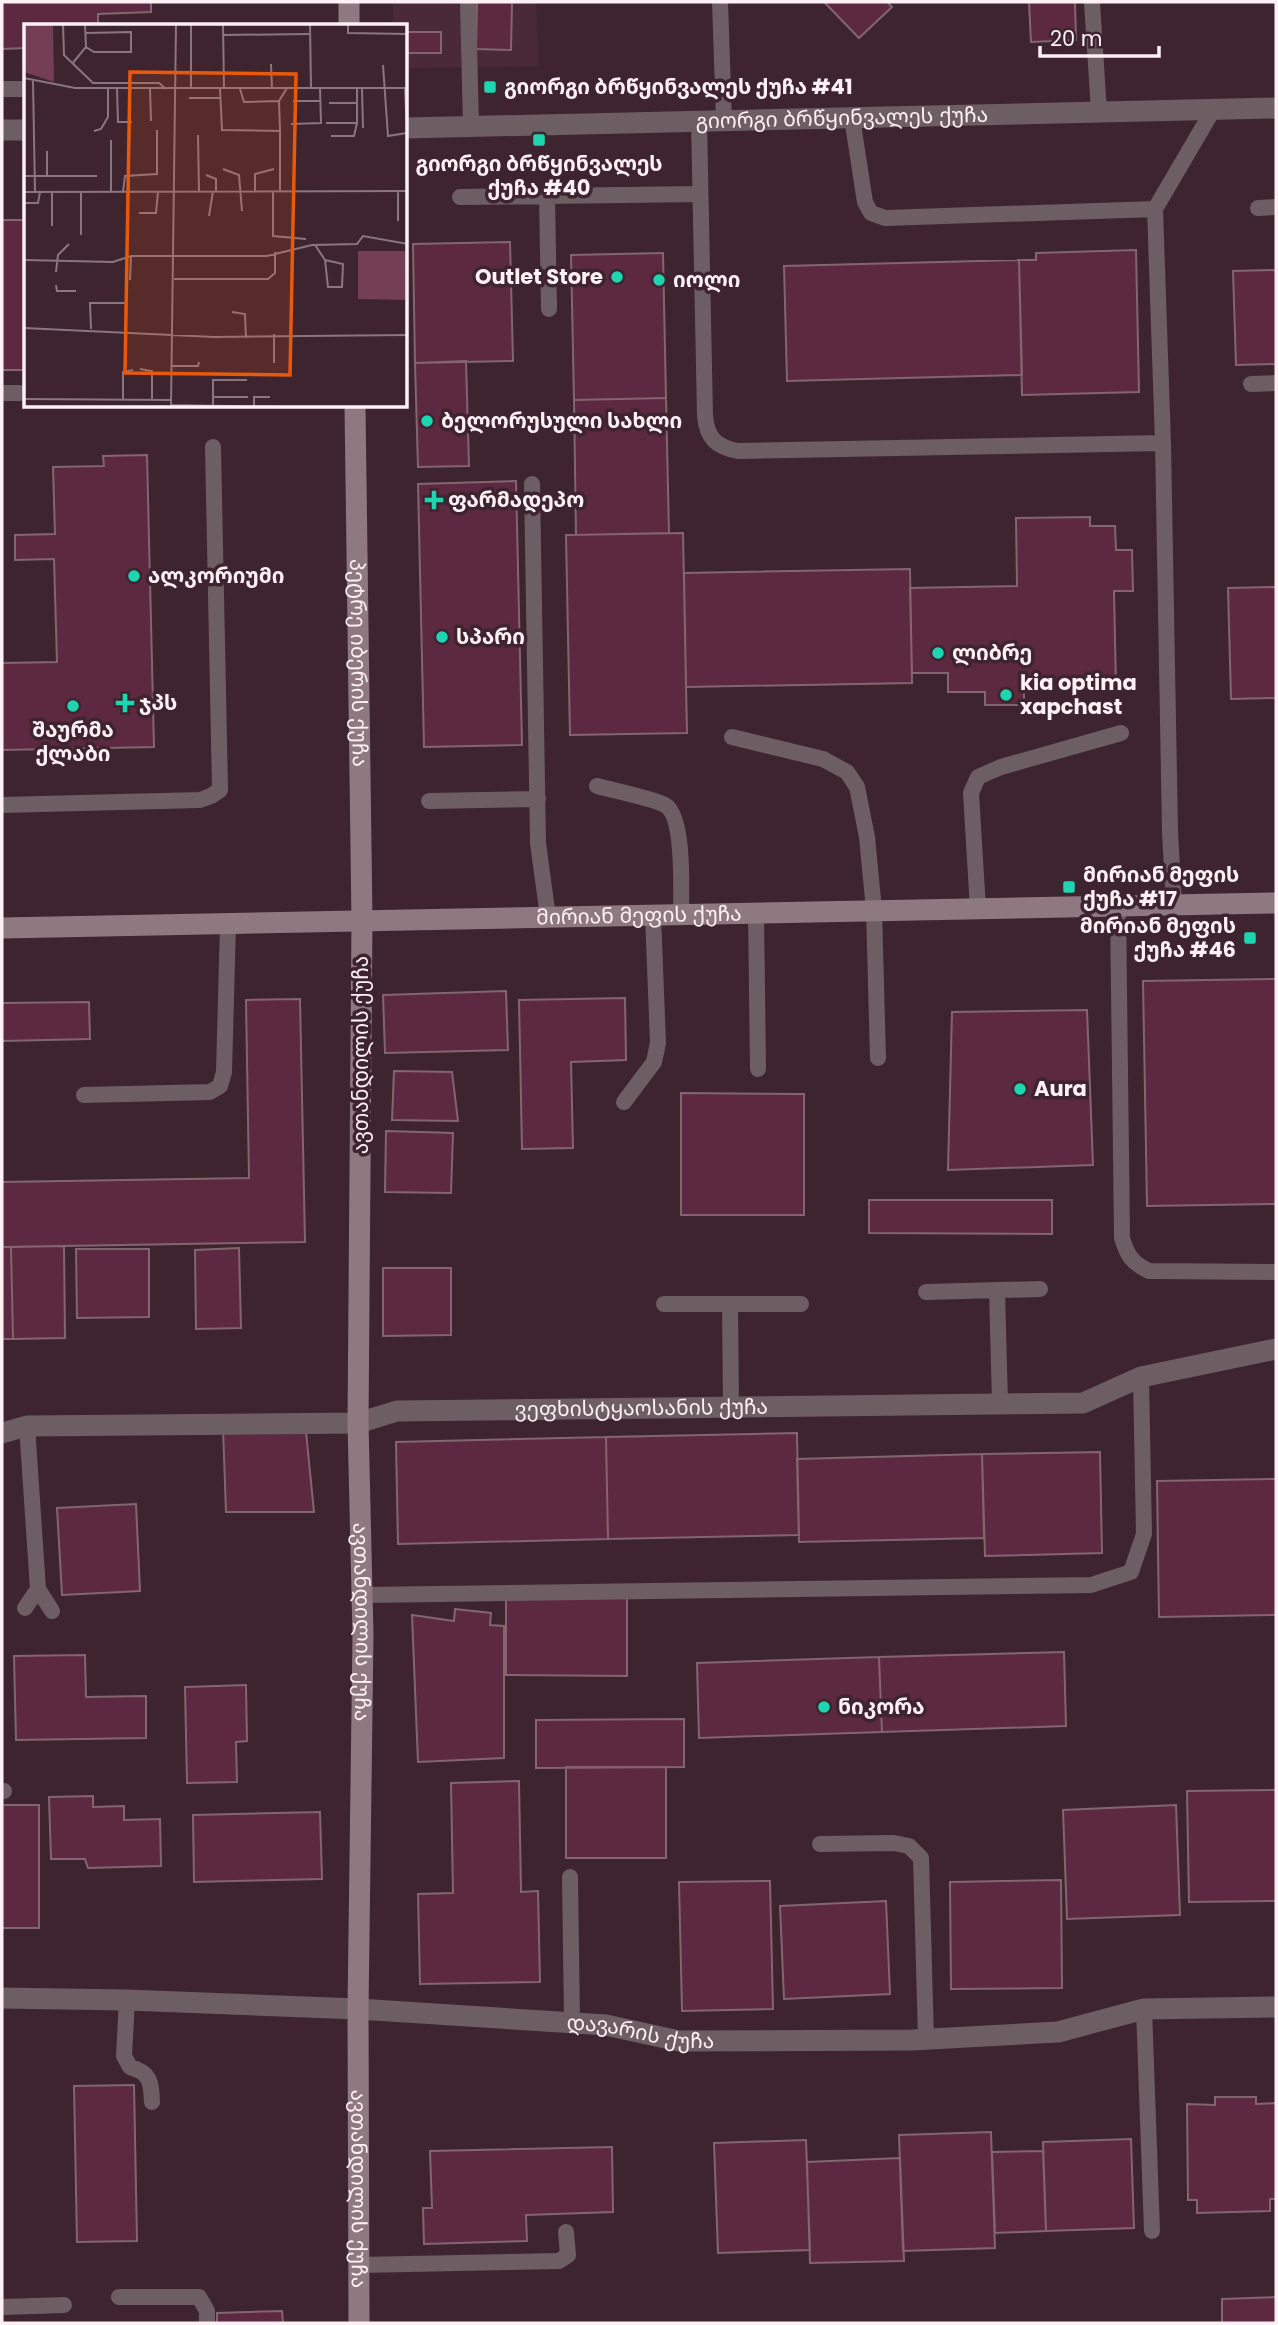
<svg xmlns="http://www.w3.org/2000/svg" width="1278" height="2325" font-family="Poppins,'Noto Sans Georgian',sans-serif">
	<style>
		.built { fill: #4b2a38 }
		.building { fill: #5d2940; stroke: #836570; stroke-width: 2 }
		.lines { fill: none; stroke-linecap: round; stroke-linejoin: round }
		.lane { stroke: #6c5e63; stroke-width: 16 }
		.street { stroke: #6c5e63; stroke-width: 21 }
		.secondary { stroke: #8f7981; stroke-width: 21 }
		.poi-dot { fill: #1ed5b1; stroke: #3e242e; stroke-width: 2.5 }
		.labels { text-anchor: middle; stroke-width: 7; stroke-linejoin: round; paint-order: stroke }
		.poi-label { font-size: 21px; font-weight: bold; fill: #fff0f5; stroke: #3e242e; text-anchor: start }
		.street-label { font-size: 21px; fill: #fff0f5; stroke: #3e242e }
		.inset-road { fill: none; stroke: #8b767e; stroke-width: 2 }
		.view { fill: #e8590c; fill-opacity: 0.15; stroke: #e8590c; stroke-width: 3.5 }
		.inset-edge { fill: none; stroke: #fff0f5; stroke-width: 3.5 }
	</style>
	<rect width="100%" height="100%" fill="#3e242e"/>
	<path class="built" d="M393,2H536L538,66L406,68V26H393Z"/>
	<path class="building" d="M2,2H151V12L98,14V26H26V48L2,49Z
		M477,2H512L511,50L476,49Z
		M824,2H887L892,7L859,38Z
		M1029,2H1075L1076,40L1031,42Z
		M406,32H441V53H406Z
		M2,220H26V370H2Z
		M510,242L513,361L415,363L413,244Z
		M1136,250L1139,392L1022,395L1019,260H1036V253Z
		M663,253L666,398L574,400L571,255Z
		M1019,260L1022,375L787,381L784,266Z
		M1276,270V364L1236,365L1233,271Z
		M466,361L469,466L418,467L415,363Z
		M666,398L669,533L576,535L574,400Z
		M147,455L154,747L2,750V663L57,662L54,559L15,560V535L55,534L53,467L104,466L103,456Z
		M516,481L522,745L424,747L418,484Z
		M1090,517V526H1115L1116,550H1132L1133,591H1114L1116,686L1024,688V705H985V692H948V673H912L910,588L1017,586L1016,518Z
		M683,533L687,733L570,735L566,535Z
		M910,569L912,683L686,687L684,573Z
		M1276,587V698L1231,699L1228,588Z
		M1276,979V1204L1147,1206L1143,981Z
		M506,991L508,1050L385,1053L383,995Z
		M625,998L626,1060L571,1062L573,1148L522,1149L519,1000Z
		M300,999L305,1242L2,1247V1182L249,1178L246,1000Z
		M89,1002L90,1039L2,1041V1003Z
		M1087,1010L1093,1165L948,1170L952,1012Z
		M394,1071L452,1072L458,1121L392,1120Z
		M681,1093L804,1094V1215H681Z
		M386,1131L453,1133L451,1193L385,1192Z
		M869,1200H1052V1234L869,1233Z
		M64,1246L65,1338L13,1339L11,1247Z
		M2,1247H11L13,1339H2Z
		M239,1248L241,1328L196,1329L195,1250Z
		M76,1249H149V1317L77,1318Z
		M383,1268H451V1335L383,1336Z
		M223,1428L306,1432L314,1512H226Z
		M797,1433L799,1535L608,1539L606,1437Z
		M606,1437L608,1539L398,1544L396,1442Z
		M1100,1452L1102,1553L985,1556L982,1454Z
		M982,1454L984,1538L799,1542L797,1459Z
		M1276,1479V1615L1159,1617L1157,1481Z
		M136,1504L140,1591L62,1595L57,1508Z
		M506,1595H627V1676L506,1675Z
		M455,1609L491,1613L490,1625L504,1626V1758L418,1762L412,1615L454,1621Z
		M1064,1652L1066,1726L882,1732L879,1657Z
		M85,1655L86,1697L146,1696V1738L16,1740L14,1656Z
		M879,1657L882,1732L699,1738L697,1663Z
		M246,1685L247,1741L236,1742L237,1782L187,1783L185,1687Z
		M684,1719V1767L536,1768V1720Z
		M566,1767H666V1858H566Z
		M519,1781L521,1892L538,1891L540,1982L420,1984L418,1894L453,1893L451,1783Z
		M1276,1790V1901L1189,1902L1187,1791Z
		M93,1796V1807L124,1806V1820L160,1819L161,1866L88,1868L85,1859H51L49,1797Z
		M2,1805H39V1928H2Z
		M1176,1805L1180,1915L1067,1919L1063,1810Z
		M320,1812L322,1879L194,1882L193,1815Z
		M1061,1880L1062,1988L951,1989L950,1882Z
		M770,1881L773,2009L682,2011L679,1882Z
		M886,1901L890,1994L784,1999L780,1906Z
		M134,2085L137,2241L77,2242L74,2086Z
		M1215,2097H1256V2104L1276,2103V2199H1270V2211L1197,2213V2200H1188L1187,2104L1215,2105Z
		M991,2132L995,2248L903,2251L899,2135Z
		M1131,2139L1134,2228L1046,2231L1043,2142Z
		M806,2140L810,2250L718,2253L714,2143Z
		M612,2147L613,2212L526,2215L527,2241L424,2244L423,2208H432L430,2151Z
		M1043,2151L1046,2231L995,2233L992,2152Z
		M900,2158L904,2261L810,2263L807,2162Z
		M1276,2297V2323H1222V2299Z
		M282,2311L283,2323H217V2313Z"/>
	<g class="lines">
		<path class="lane" d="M468,2L471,127
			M720,2L724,121
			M1092,2L1099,112
			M2,89H26
			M852,118L865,202L871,213L885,218L1155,209
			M699,121L705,416C707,438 716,447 738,451L1163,443L1170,832L1174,905
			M547,196L549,309
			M460,197L700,194
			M1258,208L1276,207
			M1251,384L1276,383
			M2,393H20
			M1163,443L1155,209L1213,110
			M532,484L538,843L548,917
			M732,737L823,759L847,772L857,787L867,837L874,910L878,1058
			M597,786C615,791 651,798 665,805C685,816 681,893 681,915
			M429,801L538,799
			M2,805L200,800L211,796L220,790L213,447
			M1118,906L1122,1238C1127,1255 1132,1263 1149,1271L1276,1272
			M978,909L971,793L978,777L1001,767L1121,733
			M756,913L758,1069
			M84,1095L210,1092L220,1086L224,1072L228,924
			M624,1102L654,1062L658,1043L653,915
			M997,1290L1000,1403
			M926,1292L1040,1289
			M664,1304H801
			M730,1304L731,1407
			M38,1589L52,1611
			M362,1595L1091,1585L1131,1572L1144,1534L1141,1377
			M25,1608L38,1589L27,1426
			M2,1791H4
			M820,1844L894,1843L909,1846L921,1858L926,2039
			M570,1877L572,2023
			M127,2000L124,2056L130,2067C151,2073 151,2082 152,2102
			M1144,2009L1152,2231
			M359,2265L559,2261L568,2255L566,2232
			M119,2297H199L207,2311V2323
			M2,2307L64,2305"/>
		<g class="street">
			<path id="s1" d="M406,128L1276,108"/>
			<path d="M2,130H26"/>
			<path id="s2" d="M2,1433L27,1426L358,1423L397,1411L1083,1403L1141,1377L1276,1349"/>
			<path id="s3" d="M2,1998L127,2000L358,2009L606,2025L679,2041L912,2040L1058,2032L1144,2009L1276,2007"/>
		</g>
		<g class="secondary">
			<path d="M349,2V26"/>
			<path id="s4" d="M355,406L362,921L358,1423L363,1635L358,2009L359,2323"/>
			<path id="s5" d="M2,928L1276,903"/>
		</g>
	</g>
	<g class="poi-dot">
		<rect x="483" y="80" width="14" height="14" rx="3.5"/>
		<rect x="532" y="133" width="14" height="14" rx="3.5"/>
		<circle cx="617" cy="277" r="7"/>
		<circle cx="659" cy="280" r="7"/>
		<circle cx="427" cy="421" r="7"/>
		<path d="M430.5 489.5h7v7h7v7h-7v7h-7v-7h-7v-7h7z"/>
		<circle cx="134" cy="576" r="7"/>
		<circle cx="442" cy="637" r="7"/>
		<circle cx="938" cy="653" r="7"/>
		<circle cx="1006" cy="695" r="7"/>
		<path d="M121.5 692.5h7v7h7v7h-7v7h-7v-7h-7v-7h7z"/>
		<circle cx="73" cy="706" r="7"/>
		<rect x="1062" y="880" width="14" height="14" rx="3.5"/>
		<rect x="1243" y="931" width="14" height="14" rx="3.5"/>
		<circle cx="1020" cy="1089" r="7"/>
		<circle cx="824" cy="1707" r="7"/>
	</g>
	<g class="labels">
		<g class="poi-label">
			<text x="504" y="94">გიორგი ბრწყინვალეს ქუჩა #41</text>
			<text x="539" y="171" text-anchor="middle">გიორგი ბრწყინვალეს<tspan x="539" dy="24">ქუჩა #40</tspan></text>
			<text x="603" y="284" text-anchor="end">Outlet Store</text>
			<text x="673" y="287">იოლი</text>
			<text x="441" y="428">ბელორუსული სახლი</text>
			<text x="448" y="507">ფარმადეპო</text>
			<text x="148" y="583">ალკორიუმი</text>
			<text x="456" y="644">სპარი</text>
			<text x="952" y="660">ლიბრე</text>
			<text x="1020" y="690">kia optima<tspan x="1020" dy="24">xapchast</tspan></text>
			<text x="139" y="710">ჯპს</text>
			<text x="73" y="737" text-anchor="middle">შაურმა<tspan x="73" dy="24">ქლაბი</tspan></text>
			<text x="1083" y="882">მირიან მეფის<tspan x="1083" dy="24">ქუჩა #17</tspan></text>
			<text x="1236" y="933" text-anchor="end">მირიან მეფის<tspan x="1236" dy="24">ქუჩა #46</tspan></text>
			<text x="1034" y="1096">Aura</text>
			<text x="838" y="1714">ნიკორა</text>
		</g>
		<g class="street-label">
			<text dy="7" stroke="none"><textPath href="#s1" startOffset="436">გიორგი ბრწყინვალეს ქუჩა</textPath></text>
			<text dy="7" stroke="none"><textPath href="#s4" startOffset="257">პეტრე იბერის ქუჩა</textPath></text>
			<text dy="7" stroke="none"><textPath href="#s5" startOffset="637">მირიან მეფის ქუჩა</textPath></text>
			<text transform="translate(361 1055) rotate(-90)" y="7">ავთანდილის ქუჩა</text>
			<text dy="7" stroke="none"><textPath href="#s2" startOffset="642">ვეფხისტყაოსანის ქუჩა</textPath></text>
			<text dy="7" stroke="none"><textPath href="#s4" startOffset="1216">ავთანდილის ქუჩა</textPath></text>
			<text dy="7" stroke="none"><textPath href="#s3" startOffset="640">დავარის ქუჩა</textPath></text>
			<text dy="7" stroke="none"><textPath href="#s4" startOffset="1783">ავთანდილის ქუჩა</textPath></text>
		</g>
	</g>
	<g transform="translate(24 24)">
		<rect width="383" height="383" fill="#3e242e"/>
		<path d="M0,0H29L30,58L0,48ZM334,227H383V276L334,275Z" fill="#743e55"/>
		<path class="inset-road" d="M39,0L40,31L69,59H135L142,65M167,0V65M199,0L200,65M286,0L287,64M324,0V9L384,10M62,9L107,8V28H70L62,23M199,11L285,10M48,40L62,23L61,0M247,40L248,65M359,41L364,112L383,109L381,64M0,54L51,64H384M9,57L11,168M93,64L94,98H108M338,64L339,104M126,65L127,97M196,65L198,106L256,107V167M216,65L220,78L255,77M165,74H196M269,77H296M305,79H333M302,99H333V64M267,100L297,99L296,64M70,107L77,105L84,93V64M256,107L255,77L263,64M174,111L175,167M307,112H330L333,99M87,116V168M23,127V152M199,145L215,151L218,187M182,151L192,155V167M0,152H73M231,167V150L250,145M249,167V212L282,215M374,167V197M0,168L384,167M28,168V202M57,168V211M99,168L101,152L133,150V106M0,179H14L16,168M115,189H132L134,168M185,192L189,167M291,221L301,236L304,263H318L319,240L301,236M0,236L89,238L107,232H243L288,221L333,220L339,212L384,220M32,248L34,231L45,220M150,255H244L251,249V228M106,256L107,232M32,261L33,267H52M208,288L221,290L222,314M0,304L190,313L384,311M67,305L66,279H103M250,310V339M148,342H174L175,338M116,345L128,347V376M189,373H224M0,375L147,376M99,376V348L109,346M147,381L258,383M189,381V356H223M230,382V373H246M147,383L152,0"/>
		<path class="view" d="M106,48L272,50L266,351L101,349Z"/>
		<rect width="383" height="383" class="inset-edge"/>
	</g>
	<rect width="1278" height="2325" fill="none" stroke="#fff0f5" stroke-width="7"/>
	<path d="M1040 46v10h119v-10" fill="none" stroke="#fff0f5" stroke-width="3.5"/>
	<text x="1050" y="46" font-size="21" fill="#fff0f5" stroke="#3e242e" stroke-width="5" paint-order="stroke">20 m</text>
</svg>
